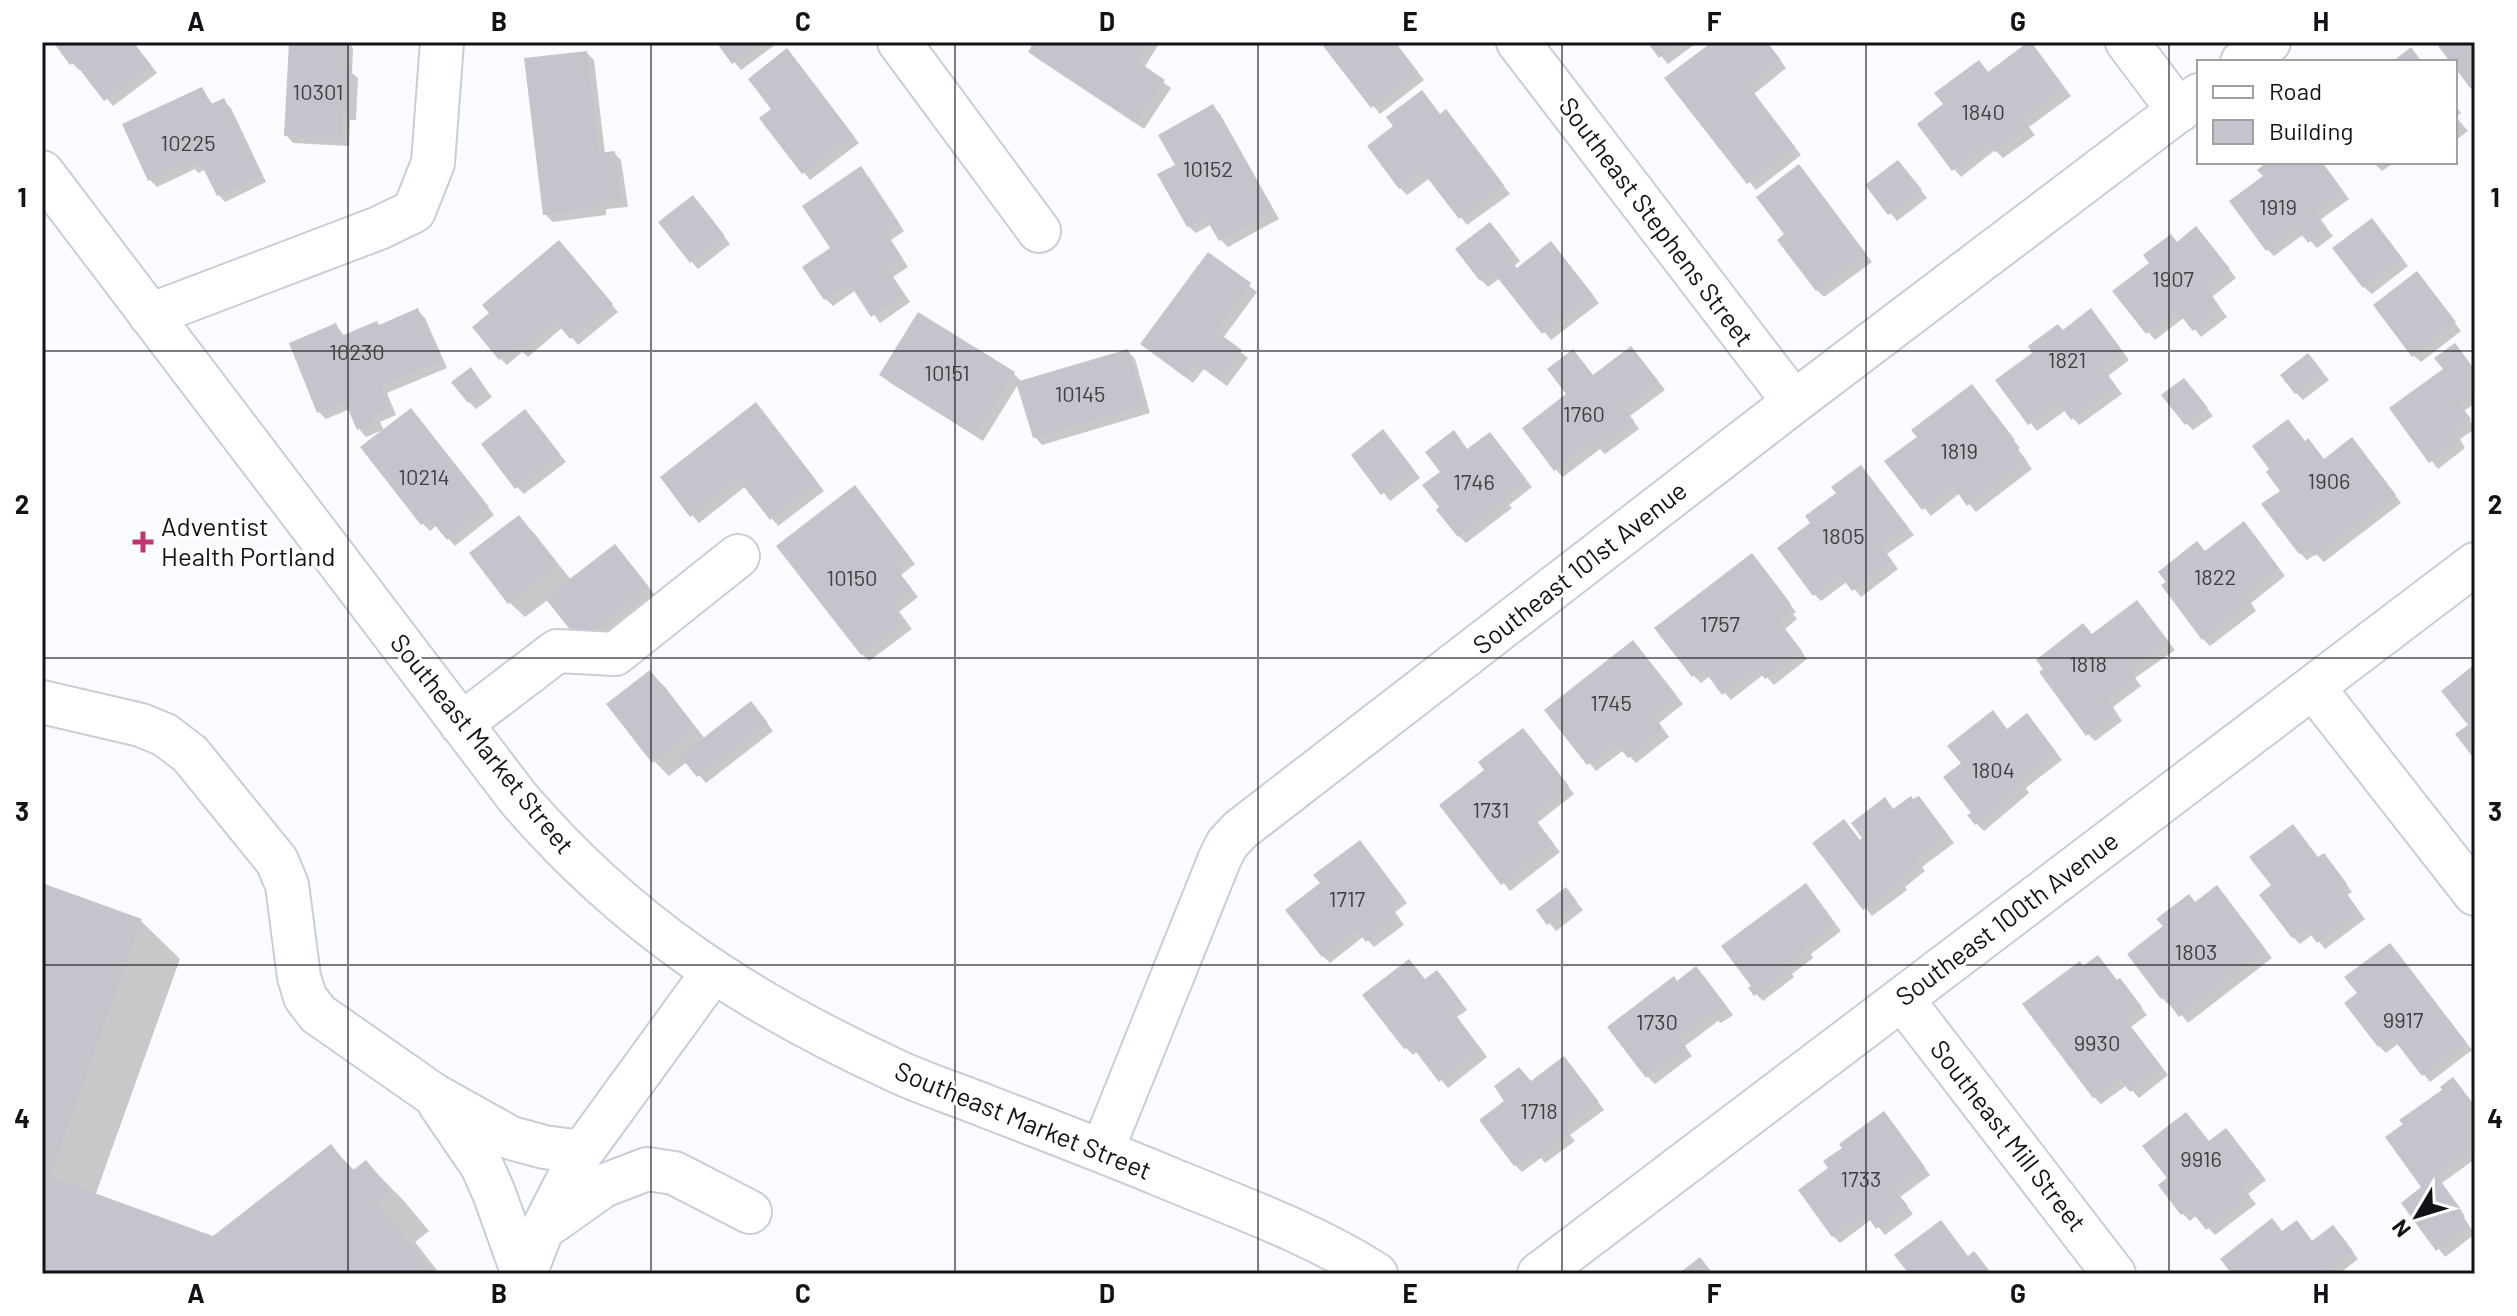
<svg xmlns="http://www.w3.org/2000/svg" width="2517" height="1316" font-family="Barlow,sans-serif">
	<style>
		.shadow { fill: #0003 }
		.building { fill: #c4c5cc }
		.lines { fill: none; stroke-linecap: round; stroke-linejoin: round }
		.minor-casing { stroke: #c9ced4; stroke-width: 46 }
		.minor { stroke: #fff; stroke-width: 42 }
		.grid { fill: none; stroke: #121316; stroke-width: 2; stroke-opacity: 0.55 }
		.poi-dot { fill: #c03670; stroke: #fff; stroke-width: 3 }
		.labels { text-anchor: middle; stroke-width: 6; stroke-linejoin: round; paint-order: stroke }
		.number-label { font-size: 22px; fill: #3e4044 }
		.street-label { font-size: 26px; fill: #121316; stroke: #fff }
		.poi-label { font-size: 26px; fill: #121316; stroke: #fff; text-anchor: start }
		.neatline { fill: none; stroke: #121316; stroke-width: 3 }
		.grid-label { font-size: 26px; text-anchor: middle; font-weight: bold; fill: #121316 }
	</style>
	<rect width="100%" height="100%" fill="#fafbfe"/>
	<path class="shadow" d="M56,42H133L157,73L113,106L82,69L79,70L72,63Z
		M291,42H348L353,48L352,73L358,78L356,120H350L349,146L293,143L286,135Z
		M559,42H590L589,45Z
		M718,42H779L741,70Z
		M1037,42H1160L1144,68L1171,88L1144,129L1038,59L1030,52Z
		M1323,42H1395L1424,80L1380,114Z
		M1649,42H1698L1668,64Z
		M1715,42H1766L1786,68L1754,94L1801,155L1756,190L1667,79Z
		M2030,43L2071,96L2029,127L2035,135L2003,158L1995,150L1961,177L1954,169L1979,62L1989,73Z
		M587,53L594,60L605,154L614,153L621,160L628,207L606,209V215L553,222L545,214Z
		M794,58L859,143L810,180L762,119L774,109Z
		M202,89L213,105L224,101L231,108L266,182L225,202L218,194L206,169L198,173L195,169L157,187L150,180Z
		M2455,105L2461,113L2456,117L2468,131L2455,141Z
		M1213,107L1220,114L1279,219L1228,247L1221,240L1212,224L1196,233L1188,226L1178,165Z
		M1441,116L1453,119L1510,194L1467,225L1430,178L1407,195L1400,188Z
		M2271,162H2322L2349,199L2320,220L2333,236L2317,248L2304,234L2274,256L2267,249L2266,176Z
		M2373,162H2395L2382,171Z
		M1905,170L1927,198L1897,221L1868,186Z
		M1806,174L1872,262L1824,297L1817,290L1787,234Z
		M868,176L904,231L891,240L908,267L893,277L910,302L880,323L856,290L833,306L826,299L833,248Z
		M700,205L730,244L698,269L691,261Z
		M2379,228L2408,266L2372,294L2364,287Z
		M1497,231L1520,261L1514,266L1517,270L1558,251L1599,303L1551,340L1500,278L1488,287L1481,280Z
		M2203,236L2236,278L2212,297L2227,317L2201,337L2185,317L2155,340L2115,292L2177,244Z
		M566,250L618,312L578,345L563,327L528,357L522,352L507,365L500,358Z
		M1209,254L1257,292L1223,338L1248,358L1227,386L1204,369L1193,383L1143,344Z
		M2424,281L2461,331L2421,362L2413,355Z
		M418,311L425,318L447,368L387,393L396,415L380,422L384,431L418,418L494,515L455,546L437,525L430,531L423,524L362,447L383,430L366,437L359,429L350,409L326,419L319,412L336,325L345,337L377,323L380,326Z
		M2098,318L2129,360L2108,376L2122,394L2079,425L2066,410L2037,431L1998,381L2064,332Z
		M1128,351L1135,359L1150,413L1042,445L1035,437L1019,383L983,441L889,382L882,375L1013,373L1022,382Z
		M1638,356L1665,390L1630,416L1639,429L1605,454L1600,449L1563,477L1556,470L1594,377Z
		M2315,363L2329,380L2303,400L2296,393Z
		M2475,371V403L2464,411L2475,429L2460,439L2465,448L2438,469L2392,409Z
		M477,377L492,397L476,409L469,402Z
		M2191,388L2213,416L2193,430L2186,423Z
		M1978,394L2020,448L2018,450L2032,469L1976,512L1960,493L1931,516L1887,461Z
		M763,412L824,491L778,526L746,486L699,523L692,515Z
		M532,419L566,462L524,494L517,487Z
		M1390,439L1420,478L1390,501L1354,455Z
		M1496,442L1532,487L1509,505L1512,508L1466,543L1459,536L1468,451Z
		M2306,443L2325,461L2359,447L2401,503L2324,562L2316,554L2307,560L2300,553L2283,491Z
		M1861,467L1914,535L1887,554L1898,569L1861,597L1848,581L1821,601L1814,594L1812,523Z
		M862,495L915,564L901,575L918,597L899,612L912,629L869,661L862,654Z
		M519,518L534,533L571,580L622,554L655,595L588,647L549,599L525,617L509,602Z
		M2251,531L2285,576L2251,603L2256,611L2210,646L2203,639L2205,553Z
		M1759,563L1796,612L1793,614L1797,619L1785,629L1807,659L1774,685L1764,674L1731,700L1710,676L1701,683L1694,676Z
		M2137,602L2175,650L2135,678L2141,686L2113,707L2122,721L2095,741L2088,734L2093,636Z
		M1640,650L1683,704L1659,723L1669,737L1636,763L1624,750L1596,771L1547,711Z
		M650,672L665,687L705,739L758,711L773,731L706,783L687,762L669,776L654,761Z
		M2034,723L2062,760L2026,788L2029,793L1984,831L1977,824L1973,814L1963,763L2008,731Z
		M1530,737L1574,794L1537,823L1560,852L1510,891L1442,805Z
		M1885,800L1894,811L1925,805L1954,843L1922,867L1925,871L1905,887L1907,890L1872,916L1815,843L1861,842Z
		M1360,842L1407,903L1395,912L1404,925L1374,947L1364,936L1330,963L1323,956V884Z
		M2319,859L2331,863L2352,892L2347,895L2365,919L2325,949L2313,934L2300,944L2293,937Z
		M42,885L141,921L180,959L95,1196L214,1238L330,1146L355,1171L366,1162L404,1201L429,1231L415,1242L440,1274H42Z
		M1566,889L1583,910L1556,931L1539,911Z
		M1812,893L1841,931L1811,954L1813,958L1792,974L1794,977L1763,1001L1756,994Z
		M2224,895L2272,958L2188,1023L2172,1003L2169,1005L2162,998L2196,904Z
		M2397,952L2472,1050L2430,1082L2399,1043L2386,1053L2379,1046L2360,994Z
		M2084,968L2126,988L2147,1015L2131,1027L2168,1075L2139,1098L2127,1085L2101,1104L2094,1097Z
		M1703,975L1733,1015L1721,1023L1718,1021L1685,1046L1692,1056L1655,1084L1648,1077L1677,983Z
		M1444,979L1467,1010L1457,1017L1487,1057L1448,1088L1418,1051L1413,1055L1406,1048L1365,996L1426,980Z
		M1571,1066L1604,1110L1570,1135L1575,1141L1545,1163L1541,1158L1522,1172L1515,1165L1532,1083Z
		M2475,1107V1159L2442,1183L2465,1216L2464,1218L2475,1234L2445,1257L2403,1203L2424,1188L2406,1124Z
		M1891,1121L1930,1175L1900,1197L1913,1214L1885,1235L1872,1219L1840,1243L1833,1236Z
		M2232,1137L2266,1180L2248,1194L2256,1204L2215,1235L2197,1215L2190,1221L2182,1213L2170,1178L2209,1143Z
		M2283,1233L2313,1243L2340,1235L2358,1259L2339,1274H2234Z"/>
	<path class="building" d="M53,42H133L151,65L104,101L74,62L70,65Z
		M289,42H347L346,70L351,69L349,114H343L342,139L284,136Z
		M716,42H762L732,64Z
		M1034,42H1149L1137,61L1165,80L1136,123L1028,52Z
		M1320,42H1395L1418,72L1371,108Z
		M1647,42H1681L1659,58Z
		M1712,42H1767L1781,60L1748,85L1795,147L1747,184L1664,78Z
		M2028,42H2031L2065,88L2023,119L2029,127L1995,152L1987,144L1952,171L1917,124L1943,104L1934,93L1979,60L1988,72Z
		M2438,42H2475V86L2471,89L2455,68V62H2450L2436,43Z
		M2411,47L2422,62H2392Z
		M787,48L853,135L802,174L759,118L771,109L748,79Z
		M587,51L599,153L615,151L621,200L599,202L600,208L543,215L524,58Z
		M202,87L211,104L224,98L261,175L217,196L200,162L190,167L187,163L148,181L122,124Z
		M1422,90L1440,114L1446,109L1504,185L1459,219L1422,171L1399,189L1367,146L1393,126L1386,117Z
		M1213,104L1273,211L1219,241L1205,217L1187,227L1157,174L1175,165L1158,135Z
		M1898,160L1922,190L1888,215L1865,185Z
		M2267,162H2322L2343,191L2315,212L2327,228L2308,243L2296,227L2266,251L2229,201L2263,176L2257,170Z
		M1799,164L1866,254L1816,291L1777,240L1784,234L1756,197Z
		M861,166L899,223L885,233L903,259L888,269L904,294L871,317L849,283L824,300L802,267L830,248L802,206Z
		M693,195L725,236L690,263L658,222Z
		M2372,218L2402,258L2363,288L2332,248Z
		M1490,222L1514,253L1509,258L1517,268L1551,241L1593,295L1542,334L1493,272L1480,281L1455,249Z
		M2196,226L2230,269L2207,288L2221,309L2193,331L2177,311L2146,334L2112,291L2149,263L2143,255L2171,234L2177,242Z
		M559,240L613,304L570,339L555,321L519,352L515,346L499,360L472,327L489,313L482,305Z
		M1208,252L1251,283L1216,331L1242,350L1219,380L1196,363L1185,377L1140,344Z
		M2417,271L2456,322L2412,357L2373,305Z
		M418,308L441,361L381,386L390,408L374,415L377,422L357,430L345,402L317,413L289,343L336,323L341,336L377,321L379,325Z
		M2091,308L2123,352L2103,368L2116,386L2071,420L2059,403L2028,425L1995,380L2032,353L2028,346L2058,324L2063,330Z
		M918,312L1015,372L975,435L879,375Z
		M2455,343L2475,370V391L2459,403L2471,419L2454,431L2460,440L2429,463L2389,408L2443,369L2434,358Z
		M1631,346L1659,382L1624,408L1634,421L1596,449L1592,443L1554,471L1522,428L1566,394L1547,369L1573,349L1593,375Z
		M1128,349L1144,406L1033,438L1016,382Z
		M2308,353L2323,372L2295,394L2280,375Z
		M471,367L486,389L468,403L451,382Z
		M2184,378L2208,408L2185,425L2161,395Z
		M1972,384L2015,440L2012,442L2027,461L1967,506L1953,486L1922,510L1884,461L1917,437L1911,430Z
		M756,402L818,483L770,520L738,479L690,517L660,477Z
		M411,408L489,507L447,540L429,518L421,525L360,447Z
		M525,409L560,454L515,489L481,444Z
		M2288,419L2305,441L2308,438L2324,459L2352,437L2396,495L2315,556L2308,547L2299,554L2261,504L2280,491L2266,472L2269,469L2252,446Z
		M1383,429L1414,470L1381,495L1351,455Z
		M1454,430L1467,449L1490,432L1526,479L1504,497L1506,499L1458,537L1436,510L1439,507L1422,485L1440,472L1425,452Z
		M1861,465L1908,527L1881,546L1892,561L1852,591L1840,575L1813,596L1777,548L1810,523L1805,516L1836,493L1831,487Z
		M855,485L909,556L895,567L912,589L893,604L906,621L861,655L776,546Z
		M519,515L558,565L508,604L469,553Z
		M2244,521L2279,568L2245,595L2250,603L2202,640L2161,585L2166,582L2158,572L2197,541L2205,551Z
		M615,544L649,587L579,641L545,598Z
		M1752,553L1791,604L1787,606L1791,611L1779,621L1802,651L1765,679L1756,668L1722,695L1703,669L1692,677L1654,628Z
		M2137,600L2169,642L2129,670L2136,678L2107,699L2116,713L2086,736L2039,672L2043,669L2036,660L2083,623L2092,634Z
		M1633,640L1677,696L1653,715L1663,729L1628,758L1616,744L1587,765L1544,710Z
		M2475,664V760L2455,734L2468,725L2441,691Z
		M650,670L696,728L652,763L606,704Z
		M751,701L768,723L697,777L680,756Z
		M1993,710L2007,729L2027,713L2056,752L2020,780L2024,785L2008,797L2009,799L1975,825L1967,815L1971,813L1943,777L1961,763L1947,746Z
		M1523,728L1569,786L1532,815L1554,844L1501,885L1439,805L1484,770L1478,762Z
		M1911,796L1913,799L1919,796L1948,835L1916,859L1919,863L1899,879L1902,881L1863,910L1812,843L1844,819L1860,840L1862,838L1851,823L1885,797L1893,809Z
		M2293,824L2318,857L2324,853L2347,884L2342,887L2359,911L2317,943L2305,927L2292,938L2259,895L2271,885L2249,857Z
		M1360,840L1401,895L1389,904L1398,917L1366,942L1357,930L1322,957L1285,910L1320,883L1313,875Z
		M42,883L142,919L50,1177L213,1236L331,1144L352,1171L366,1160L392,1192L378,1203L434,1274H42Z
		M1806,883L1835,923L1805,946L1807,950L1786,966L1789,969L1754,996L1748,988L1751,986L1721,946Z
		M2217,885L2266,950L2179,1017L2164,997L2161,999L2127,954L2163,926L2156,919L2189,894L2195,902Z
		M1566,887L1577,902L1547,925L1536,910Z
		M2390,943L2466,1042L2422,1076L2391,1036L2378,1047L2344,1003L2357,993L2344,977Z
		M2098,955L2117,980L2120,978L2142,1007L2125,1019L2162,1067L2130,1092L2119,1078L2093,1098L2022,1004L2080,961L2083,966Z
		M1409,959L1425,979L1437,970L1461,1002L1451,1009L1481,1049L1439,1082L1410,1044L1404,1049L1362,995Z
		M1696,966L1727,1007L1712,1017L1710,1015L1679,1038L1686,1048L1646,1078L1607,1027L1674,976L1677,981Z
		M1564,1056L1599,1102L1565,1127L1569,1133L1537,1157L1533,1152L1514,1166L1479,1120L1504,1101L1494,1086L1519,1067L1531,1081Z
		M2453,1077L2475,1106V1147L2436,1175L2460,1208L2458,1210L2469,1226L2436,1251L2401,1203L2421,1187L2385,1137L2403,1124L2399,1120L2442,1090L2440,1087Z
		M1884,1111L1925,1167L1894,1189L1908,1206L1876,1229L1865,1212L1832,1237L1798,1190L1828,1168L1823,1161L1842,1148L1839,1144Z
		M2186,1112L2209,1141L2226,1128L2260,1172L2242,1186L2250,1196L2206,1230L2190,1209L2181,1215L2158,1185L2167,1178L2142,1146Z
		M2272,1218L2282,1231L2297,1220L2312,1241L2333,1225L2353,1251L2323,1274H2232L2220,1259Z
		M1941,1220L1968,1256L1974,1251L1992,1274H1909L1894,1255Z
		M1700,1257L1713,1274H1678Z"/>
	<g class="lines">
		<g class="minor-casing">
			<path id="minor" d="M899,42L1039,231
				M1518,42L1794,402
				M2127,42L2179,111
				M2242,62L2269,42
				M42,172L518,798C626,924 743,1000 892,1069C923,1084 956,1094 988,1107C1048,1130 1108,1153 1168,1178C1238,1207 1312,1233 1376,1274
				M150,315L379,228L414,211L433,163L442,42
				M2313,687L2475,894
				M42,702L141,725L165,735L190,754L277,861L287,885L299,977L305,997L318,1014L434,1095L511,1138L544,1147L582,1152
				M461,724L557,651L615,654L738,556
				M1902,999L2114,1274
				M439,1103L482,1166L494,1193L523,1274
				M1102,1151L1220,858L1227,844L1240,830L1794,402L2199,95
				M548,1225L603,1186L647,1169L674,1173L750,1212
				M525,1274L542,1230L582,1152L713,972
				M1539,1274L2475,564"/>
		</g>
		<use href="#minor" class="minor"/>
	</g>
	<path class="grid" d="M348,42V1274M651,42V1274M955,42V1274M1258,42V1274M1562,42V1274M1866,42V1274M2169,42V1274M42,351H2475M42,658H2475M42,965H2475"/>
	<path class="poi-dot" d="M139 530h8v8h8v8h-8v8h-8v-8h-8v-8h8z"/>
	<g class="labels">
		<g class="number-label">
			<text x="318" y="100">10301</text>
			<text x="1983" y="120">1840</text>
			<text x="188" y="151">10225</text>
			<text x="1208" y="177">10152</text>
			<text x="2278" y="215">1919</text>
			<text x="2173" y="287">1907</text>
			<text x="357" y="360">10230</text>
			<text x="2067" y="368">1821</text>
			<text x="947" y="381">10151</text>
			<text x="1080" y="402">10145</text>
			<text x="1584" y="422">1760</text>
			<text x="1959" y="459">1819</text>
			<text x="424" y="485">10214</text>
			<text x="2329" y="489">1906</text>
			<text x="1474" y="490">1746</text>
			<text x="1843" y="544">1805</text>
			<text x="2215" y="585">1822</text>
			<text x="852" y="586">10150</text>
			<text x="1720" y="632">1757</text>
			<text x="2088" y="672">1818</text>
			<text x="1611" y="711">1745</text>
			<text x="1993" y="778">1804</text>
			<text x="1491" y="818">1731</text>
			<text x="1347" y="907">1717</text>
			<text x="2196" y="960">1803</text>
			<text x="2403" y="1028">9917</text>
			<text x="1657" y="1030">1730</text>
			<text x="2097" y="1051">9930</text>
			<text x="1539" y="1119">1718</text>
			<text x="2201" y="1167">9916</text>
			<text x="1861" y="1187">1733</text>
		</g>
		<g class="street-label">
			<text transform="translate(1656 222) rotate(53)" y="9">Southeast Stephens Street</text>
			<text transform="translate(1580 568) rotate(-38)" y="9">Southeast 101st Avenue</text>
			<text transform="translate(482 744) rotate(51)" y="9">Southeast Market Street</text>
			<text transform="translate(2007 919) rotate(-37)" y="9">Southeast 100th Avenue</text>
			<text transform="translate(1023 1121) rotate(22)" y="9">Southeast Market Street</text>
			<text transform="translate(2008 1136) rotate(52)" y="9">Southeast Mill Street</text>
		</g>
		<g class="poi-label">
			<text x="161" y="536">Adventist<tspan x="161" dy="30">Health Portland</tspan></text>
		</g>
	</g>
	<rect width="2517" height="1316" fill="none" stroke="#ffffff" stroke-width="88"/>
	<rect x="2197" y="60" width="260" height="104" fill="#ffffff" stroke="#a0a1a2" stroke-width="2"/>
	<rect x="2213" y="86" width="40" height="12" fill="#ffffff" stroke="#a0a1a2" stroke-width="2"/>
	<text x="2269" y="100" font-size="24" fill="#121316">Road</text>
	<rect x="2213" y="120" width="40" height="24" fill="#c4c5cc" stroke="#a0a1a2" stroke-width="2"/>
	<text x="2269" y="140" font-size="24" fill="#121316">Building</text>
	<g transform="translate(2417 1216) rotate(232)" stroke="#ffffff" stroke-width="6" paint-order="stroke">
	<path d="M0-6L14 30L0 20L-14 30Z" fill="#121316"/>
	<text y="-12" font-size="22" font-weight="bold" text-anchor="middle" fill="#121316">N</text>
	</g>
	<rect x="44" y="44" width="2429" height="1228" class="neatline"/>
	<g class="grid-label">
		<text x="196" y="31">A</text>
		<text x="499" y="31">B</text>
		<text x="803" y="31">C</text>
		<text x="1107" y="31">D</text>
		<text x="1410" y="31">E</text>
		<text x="1714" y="31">F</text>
		<text x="2018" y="31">G</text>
		<text x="2321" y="31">H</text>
		<text x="22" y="207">1</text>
		<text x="2495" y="207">1</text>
		<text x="22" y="514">2</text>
		<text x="2495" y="514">2</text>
		<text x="22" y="821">3</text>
		<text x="2495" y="821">3</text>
		<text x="22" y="1128">4</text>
		<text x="2495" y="1128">4</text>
		<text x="196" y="1303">A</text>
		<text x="499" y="1303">B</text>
		<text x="803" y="1303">C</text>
		<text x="1107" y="1303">D</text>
		<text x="1410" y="1303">E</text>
		<text x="1714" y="1303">F</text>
		<text x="2018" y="1303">G</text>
		<text x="2321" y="1303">H</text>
	</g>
</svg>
